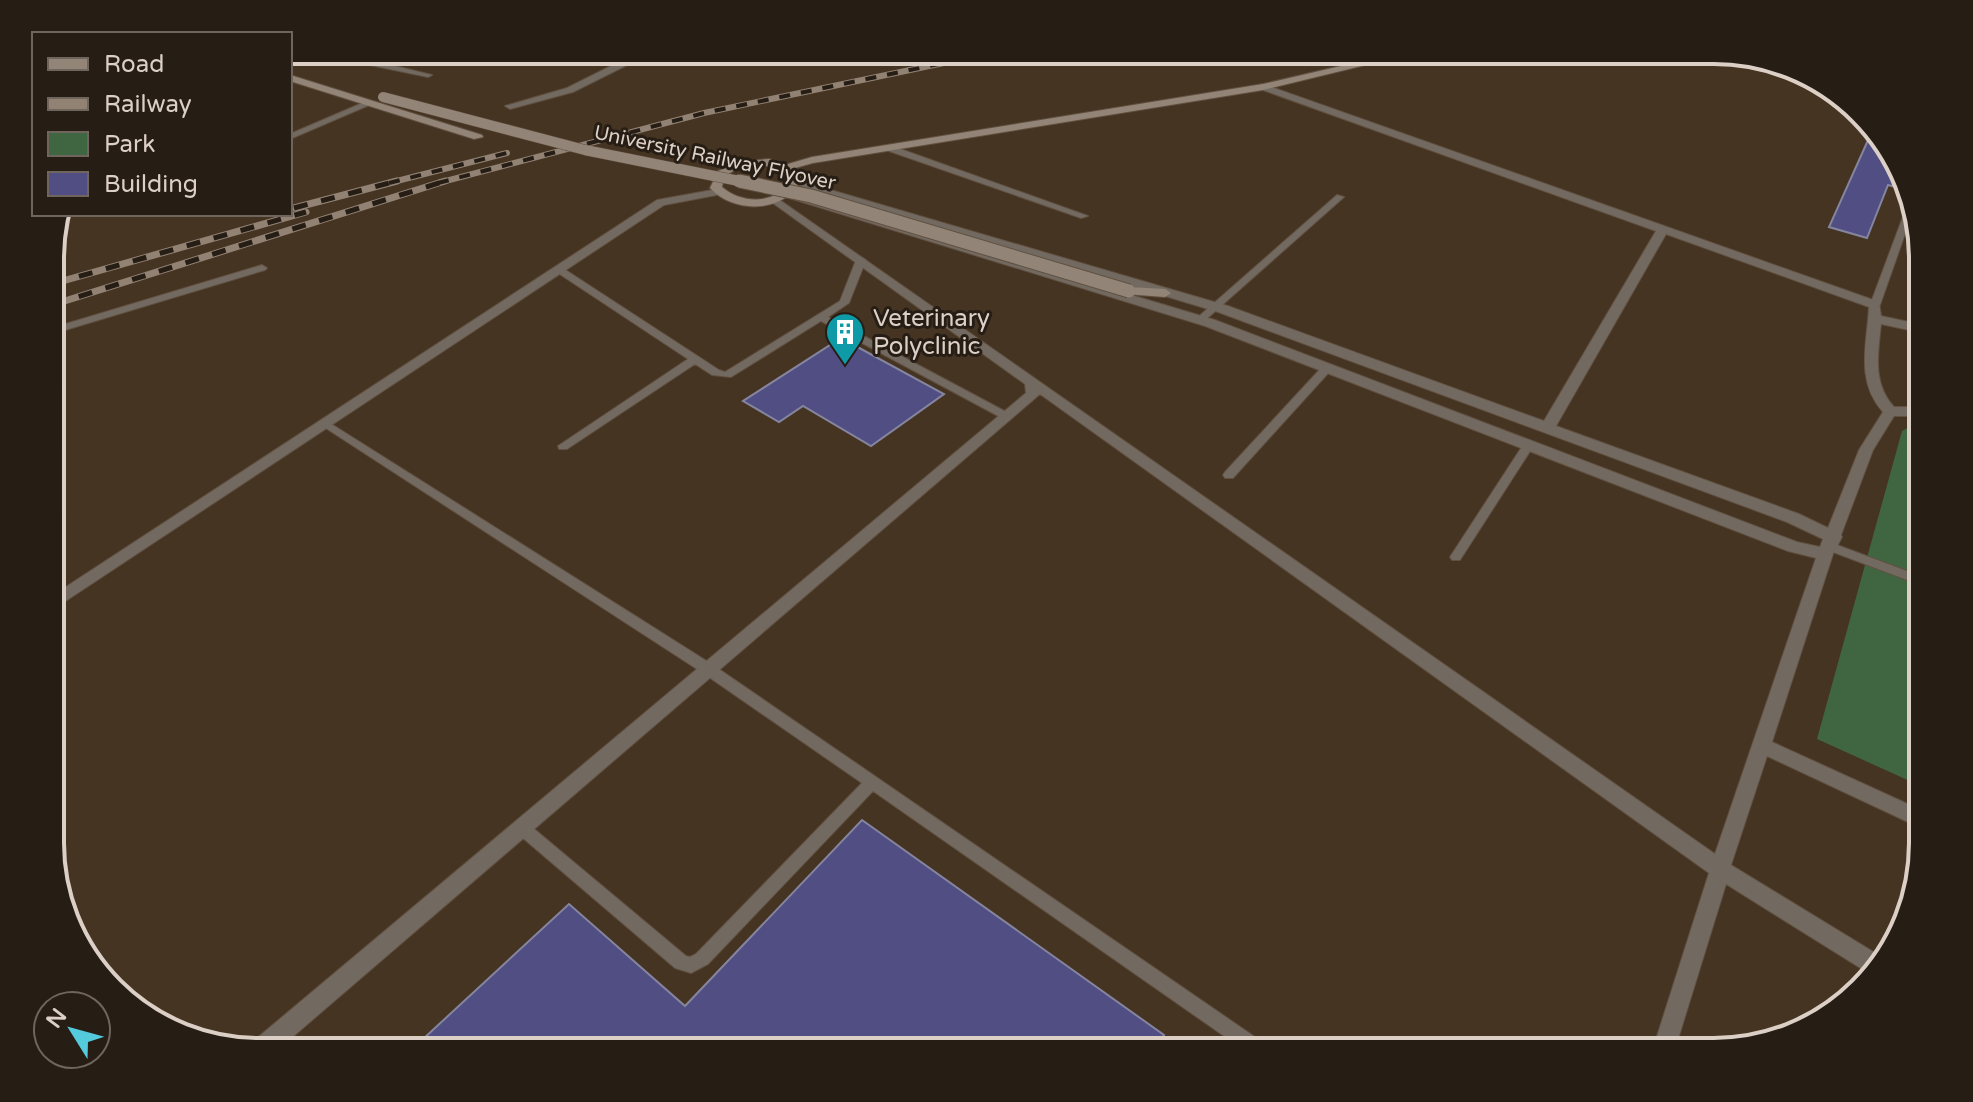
<svg xmlns="http://www.w3.org/2000/svg" width="1973" height="1102" font-family="'Varela Round',sans-serif">
	<style>
		.green { fill: #406641 }
		.building { fill: #504e82; stroke: #85859f; stroke-width: 2 }
		.lines { fill: none; stroke-linecap: round; stroke-linejoin: round }
		.lane-casing { stroke: #615040; stroke-width: 2 }
		.street-casing { stroke: #615040; stroke-width: 2 }
		.secondary-casing { stroke: #615040; stroke-width: 2 }
		.lane { fill: #726a61; fill-rule: evenodd }
		.street { fill: #726a61; fill-rule: evenodd }
		.secondary { fill: #928577; fill-rule: evenodd }
		.rail-far1-casing { stroke: #918274; stroke-width: 6 }
		.rail-casing { stroke: #918274; stroke-width: 7 }
		.rail-far1 { stroke: #261d15; stroke-width: 4; stroke-dasharray: 11; stroke-linecap: butt }
		.rail { stroke: #261d15; stroke-width: 5; stroke-dasharray: 14; stroke-linecap: butt }
		.secondary-bridge-far1-casing { stroke: #615040; stroke-width: 11; stroke-linecap: butt }
		.secondary-bridge-casing { stroke: #615040; stroke-width: 15; stroke-linecap: butt }
		.secondary-bridge-far1 { stroke: #928577; stroke-width: 10 }
		.secondary-bridge { stroke: #928577; stroke-width: 13 }
		.labels { text-anchor: middle; stroke-width: 6; stroke-linejoin: round; paint-order: stroke }
		.far-street-label { font-size: 20px; fill: #dcd0c6; stroke: #261d15 }
		.poi-label { font-size: 24px; fill: #dcd0c6; stroke: #261d15; text-anchor: start }
		.rim { fill: none; stroke: #dcd0c6; stroke-width: 4 }
	</style>
	<rect width="100%" height="100%" fill="#463422"/>
	<path class="green" d="M1920,421L1923,422V787L1817,739L1902,431Z"/>
	<path class="building" d="M1873,129L1888,143L1904,189L1888,185L1867,238L1829,227Z
		M841,338L944,394L871,446L803,406L779,422L743,401Z
		M862,820L1164,1035L1153,1052H409L569,904L685,1006Z"/>
	<g class="lines">
		<g class="lane-casing">
			<path id="lane" d="M331,50H341L370,60L432,75L428,77L365,64Z
				M367,101L374,103L290,139V134Z
				M886,146H892L1088,216L1081,218L886,150Z
				M1337,195L1344,197L1203,322H1197V318Z
				M1907,206H1909L1912,214L1880,305L1875,308L1872,307L1870,305Z
				M861,257L866,260L849,303L828,317L1010,414L1011,416L1010,418H1002L821,321L731,377L712,375L695,364L567,449H559L558,446L688,359L555,271V267H561L719,370L725,372L840,301L856,260Z
				M262,265L267,268L265,270L52,334V328Z
				M1327,365L1332,368L1331,370L1233,478H1225L1223,475L1225,472L1323,366Z
				M325,420L713,665L1268,1046L1270,1052H1247L873,791L708,964L691,973L675,968L517,833L515,828L517,823L522,821L527,823L686,956L690,957L696,954L862,783L703,673L321,425L320,423L321,421Z
				M1529,441L1534,445L1460,560H1452L1450,557L1452,554L1525,442Z
				M1829,542L1923,577V586L1825,549L1823,546Z"/>
		</g>
		<g class="street-casing">
			<path id="street" d="M643,50H655L640,59L717,50L689,59L631,63L573,92L510,109L505,106L567,88Z
				M1263,84L1879,302L1881,316L1923,325V333L1881,324C1878,354 1872,383 1894,407H1923V416H1894L1873,450L1841,535L1842,537L1833,554L1772,742L1923,811V829L1767,756L1731,865L1885,959L1870,974L1726,884L1674,1052H1652L1709,873L1040,394L275,1052L248,1049L250,1044L1026,393L1025,384L770,201L768,199L774,196L1715,854L1816,558L1788,551L1205,326L786,197L796,195L1215,320L1797,542L1820,547L1823,539L1787,522L1218,312L790,183L800,181L1228,306L1544,421L1656,231L1260,89V85ZM1666,234L1869,307C1867,344 1855,381 1883,412L1859,450L1828,528L1799,514L1556,426Z
				M718,189L722,190V194L664,205L52,610V596L657,200Z"/>
		</g>
		<g class="secondary-casing">
			<path id="secondary" d="M1410,50H1427L1263,90L813,163L795,168L802,177C788,213 735,215 710,188L718,171L744,161L769,159L788,164L812,157L1263,84ZM761,165L784,169L791,177C780,205 742,205 722,187C725,168 745,166 761,165Z
				M290,75L482,135L483,137L474,139L290,81Z
				M1129,287L1165,289L1171,293L1165,297L1125,294V288Z"/>
		</g>
		<use href="#lane" class="lane"/>
		<use href="#street" class="street"/>
		<use href="#secondary" class="secondary"/>
		<g class="rail-far1-casing">
			<path id="rail-far1" d="M389,183L507,153
				M438,183L704,113L1006,50"/>
		</g>
		<g class="rail-casing">
			<path id="rail" d="M294,208L397,181
				M52,284L306,212
				M52,305L445,181"/>
		</g>
		<use href="#rail-far1" class="rail-far1"/>
		<use href="#rail" class="rail"/>
		<g class="secondary-bridge-far1-casing">
			<path id="secondary-bridge-far1" d="M383,97L585,150L749,183"/>
		</g>
		<g class="secondary-bridge-casing">
			<path id="secondary-bridge" d="M739,181L811,196L1129,291"/>
		</g>
		<use href="#secondary-bridge-far1" class="secondary-bridge-far1"/>
		<use href="#secondary-bridge" class="secondary-bridge"/>
	</g>
	<defs>
		<g id="building-pin" transform="scale(2)"><path d="M0 17L-7.5 6A9.5 9.5 0 1 1 7.5 6Z" fill="#0f9aa8" stroke="#261d15"/><path d="M-4-6H4V6H1V3H-1V6H-4ZM-2.5-4.3h1.7v1.8h-1.7ZM.8-4.3h1.7v1.8H.8ZM-2.5-1h1.7V.8h-1.7ZM.8-1h1.7V.8H.8Z" fill="#fff"/></g>
	</defs>
	<g fill-rule="evenodd">
		<use href="#building-pin" x="845" y="332"/>
	</g>
	<g class="labels">
		<g class="far-street-label">
			<text transform="translate(715 157) rotate(12)" y="7">University Railway Flyover</text>
		</g>
		<g class="poi-label">
			<text x="873" y="326">Veterinary<tspan x="873" dy="28">Polyclinic</tspan></text>
		</g>
	</g>
	<path d="M0 0H1973V1102H0ZM259 64H1714A195 195 0 0 1 1909 259V843A195 195 0 0 1 1714 1038H259A195 195 0 0 1 64 843V259A195 195 0 0 1 259 64Z" fill="#261d15" fill-rule="evenodd"/>
	<path class="rim" d="M259 64H1714A195 195 0 0 1 1909 259V843A195 195 0 0 1 1714 1038H259A195 195 0 0 1 64 843V259A195 195 0 0 1 259 64Z"/>
	<rect x="32" y="32" width="260" height="184" fill="#261d15" stroke="#6f655c" stroke-width="2"/>
	<rect x="48" y="58" width="40" height="12" fill="#928577" stroke="#6f655c" stroke-width="2"/>
	<text x="104" y="72" font-size="24" fill="#dcd0c6">Road</text>
	<rect x="48" y="98" width="40" height="12" fill="#918274" stroke="#6f655c" stroke-width="2"/>
	<text x="104" y="112" font-size="24" fill="#dcd0c6">Railway</text>
	<rect x="48" y="132" width="40" height="24" fill="#406641" stroke="#6f655c" stroke-width="2"/>
	<text x="104" y="152" font-size="24" fill="#dcd0c6">Park</text>
	<rect x="48" y="172" width="40" height="24" fill="#504e82" stroke="#6f655c" stroke-width="2"/>
	<text x="104" y="192" font-size="24" fill="#dcd0c6">Building</text>
	<g transform="translate(72 1030) rotate(307)"><circle r="38" fill="#261d15" stroke="#6f655c" stroke-width="2"/>
	<path d="M0-6L14 30L0 20L-14 30Z" fill="#54cadd"/>
	<text y="-12" font-size="22" font-weight="bold" text-anchor="middle" fill="#dcd0c6">N</text>
	</g>
</svg>
